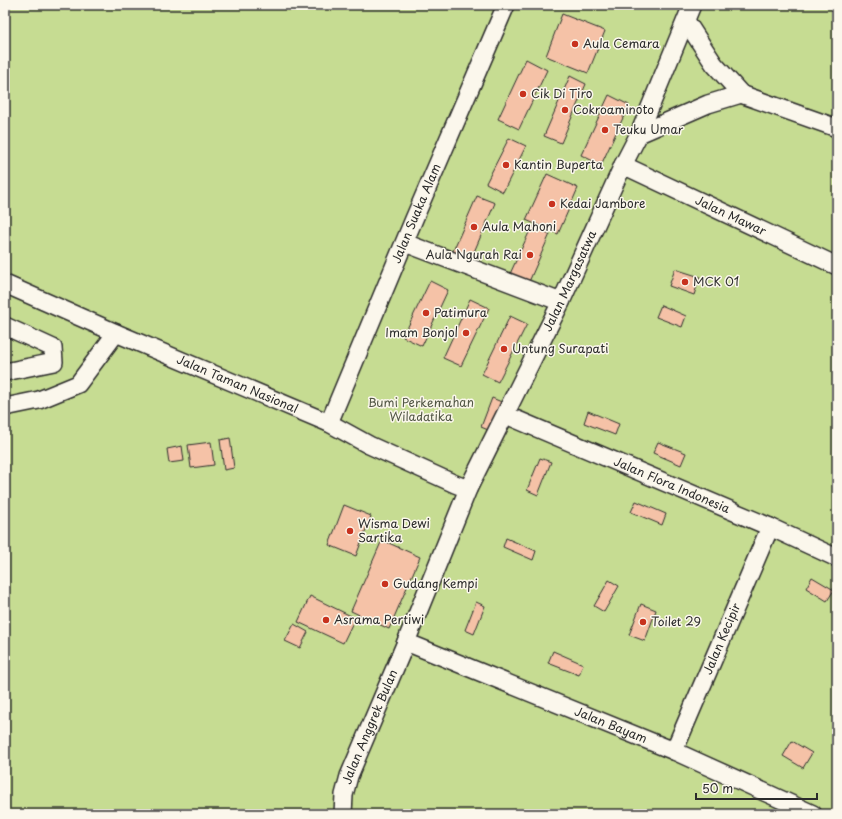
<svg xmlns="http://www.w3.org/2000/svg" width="842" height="819" font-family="'Playpen Sans',sans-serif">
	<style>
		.green { fill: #c6dc92; stroke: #78845e }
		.building { fill: #f5c2a7; stroke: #2b2b2b }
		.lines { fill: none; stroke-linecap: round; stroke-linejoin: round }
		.minor-casing { stroke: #2b2b2b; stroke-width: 20 }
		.minor { stroke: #fbf7ec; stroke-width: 17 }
		.poi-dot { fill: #c8321e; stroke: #fbf7ec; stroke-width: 1.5 }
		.labels { text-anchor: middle; stroke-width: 3; stroke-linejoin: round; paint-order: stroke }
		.poi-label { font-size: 12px; fill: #2b2b2b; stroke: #fbf7ec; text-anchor: start }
		.street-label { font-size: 12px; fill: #2b2b2b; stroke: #fbf7ec }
		.park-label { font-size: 12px; fill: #525745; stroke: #fbf7ec }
	</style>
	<rect width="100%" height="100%" fill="#fbf7ec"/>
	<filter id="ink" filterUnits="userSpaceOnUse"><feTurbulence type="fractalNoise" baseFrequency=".025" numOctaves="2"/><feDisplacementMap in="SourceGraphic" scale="8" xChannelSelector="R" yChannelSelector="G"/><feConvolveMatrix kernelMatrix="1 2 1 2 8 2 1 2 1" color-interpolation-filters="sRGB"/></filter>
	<g filter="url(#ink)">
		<path class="green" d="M5,5H837V814H5Z"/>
		<path class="building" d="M562,14L605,31L588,73L546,56Z
			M526,59L547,70L519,129L498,119Z
			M570,76L586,84L561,143L544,136Z
			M609,95L629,105L601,165L581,155Z
			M509,138L526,146L503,192L486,183Z
			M547,174L578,188L558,234L526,220Z
			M477,196L495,203L471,259L453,251Z
			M532,226L550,234L528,284L509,276Z
			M675,269L700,277L694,295L669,286Z
			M430,281L448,290L422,346L403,337Z
			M470,299L489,308L461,366L443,358Z
			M661,305L686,316L682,327L656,317Z
			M510,316L527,324L498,382L482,374Z
			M492,398L504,403L493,432L481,427Z
			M588,411L619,424L615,435L584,423Z
			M230,438L234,468L224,470L220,440Z
			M211,442L214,465L191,468L188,445Z
			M658,442L686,453L681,465L653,453Z
			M182,446L184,461L169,463L167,449Z
			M540,458L551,462L538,495L527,490Z
			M636,501L666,514L662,525L631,512Z
			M344,505L371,516L356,556L329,545Z
			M506,538L536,551L533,560L503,547Z
			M382,540L420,557L389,629L351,611Z
			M812,577L834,590L827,601L806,588Z
			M609,580L619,586L604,612L594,606Z
			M310,596L355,618L343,643L298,622Z
			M476,602L485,606L474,634L465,630Z
			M641,604L656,610L645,641L629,635Z
			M294,624L308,632L300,648L285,641Z
			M553,651L583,664L579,675L548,663Z
			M792,741L812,753L803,768L783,756Z"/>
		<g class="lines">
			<g class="minor-casing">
				<g id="minor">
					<path d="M686,21L714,64L741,94L837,128"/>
					<path d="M639,134L708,104L741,94"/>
					<path id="s1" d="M623,165L837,266"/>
					<path d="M405,243L561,302"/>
					<path id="s2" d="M5,284L116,333L329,423L369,445L455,484L468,489"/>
					<path d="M5,326L53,348L54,362L5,372"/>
					<path d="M5,407L39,400L78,384L116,333"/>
					<path id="s3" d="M506,415L770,527L837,558"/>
					<path id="s4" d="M329,423L414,219L506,5"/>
					<path id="s5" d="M406,642L674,751L813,814"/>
					<path id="s6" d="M674,751L770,527"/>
					<path id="s7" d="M343,814L344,795L349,776L406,642L468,489L561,302L623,165L639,134L692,5"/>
				</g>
			</g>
			<use href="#minor" class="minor"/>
		</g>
	</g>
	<g class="poi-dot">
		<circle cx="575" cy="44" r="4"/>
		<circle cx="523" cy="94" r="4"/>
		<circle cx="565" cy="110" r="4"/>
		<circle cx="605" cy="130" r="4"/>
		<circle cx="506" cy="165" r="4"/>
		<circle cx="552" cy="204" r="4"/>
		<circle cx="474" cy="227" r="4"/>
		<circle cx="530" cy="255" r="4"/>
		<circle cx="685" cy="282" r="4"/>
		<circle cx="426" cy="313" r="4"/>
		<circle cx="466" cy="333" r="4"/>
		<circle cx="504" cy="349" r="4"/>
		<circle cx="350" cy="531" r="4"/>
		<circle cx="385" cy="584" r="4"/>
		<circle cx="326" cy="620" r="4"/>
		<circle cx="643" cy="622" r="4"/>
	</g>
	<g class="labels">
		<g class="poi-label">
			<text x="583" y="48">Aula Cemara</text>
			<text x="531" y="98">Cik Di Tiro</text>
			<text x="573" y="114">Cokroaminoto</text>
			<text x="613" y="134">Teuku Umar</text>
			<text x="514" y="169">Kantin Buperta</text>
			<text x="560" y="208">Kedai Jambore</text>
			<text x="482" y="231">Aula Mahoni</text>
			<text x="522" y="259" text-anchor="end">Aula Ngurah Rai</text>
			<text x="693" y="286">MCK 01</text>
			<text x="434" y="317">Patimura</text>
			<text x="458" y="337" text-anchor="end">Imam Bonjol</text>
			<text x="512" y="353">Untung Surapati</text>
			<text x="358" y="528">Wisma Dewi<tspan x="358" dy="14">Sartika</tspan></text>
			<text x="393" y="588">Gudang Kempi</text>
			<text x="334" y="624">Asrama Pertiwi</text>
			<text x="651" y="626">Toilet 29</text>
		</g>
		<g class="street-label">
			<text dy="4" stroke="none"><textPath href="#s4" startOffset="227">Jalan Suaka Alam</textPath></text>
			<text dy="4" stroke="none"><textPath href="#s1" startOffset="119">Jalan Mawar</textPath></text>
			<text dy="4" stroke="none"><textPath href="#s7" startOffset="581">Jalan Margasatwa</textPath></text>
			<text dy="4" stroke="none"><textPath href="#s2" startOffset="253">Jalan Taman Nasional</textPath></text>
			<text dy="4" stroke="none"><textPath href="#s3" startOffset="180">Jalan Flora Indonesia</textPath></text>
			<text dy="4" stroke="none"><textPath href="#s6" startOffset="122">Jalan Kecipir</textPath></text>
			<text dy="4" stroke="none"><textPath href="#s5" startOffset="221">Jalan Bayam</textPath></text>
			<text dy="4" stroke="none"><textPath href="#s7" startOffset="92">Jalan Anggrek Bulan</textPath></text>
		</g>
		<g class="park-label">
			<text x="421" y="407">Bumi Perkemahan<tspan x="421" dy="14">Wiladatika</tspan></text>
		</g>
	</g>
	<rect width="842" height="819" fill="none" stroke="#fbf7ec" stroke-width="20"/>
	<rect x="10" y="10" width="822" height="799" fill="none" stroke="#2b2b2b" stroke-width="1.5" filter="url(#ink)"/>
	<path d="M696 793v6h121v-6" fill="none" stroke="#2b2b2b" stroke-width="2"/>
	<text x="702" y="793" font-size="12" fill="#2b2b2b" stroke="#fbf7ec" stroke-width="3" paint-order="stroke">50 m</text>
</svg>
